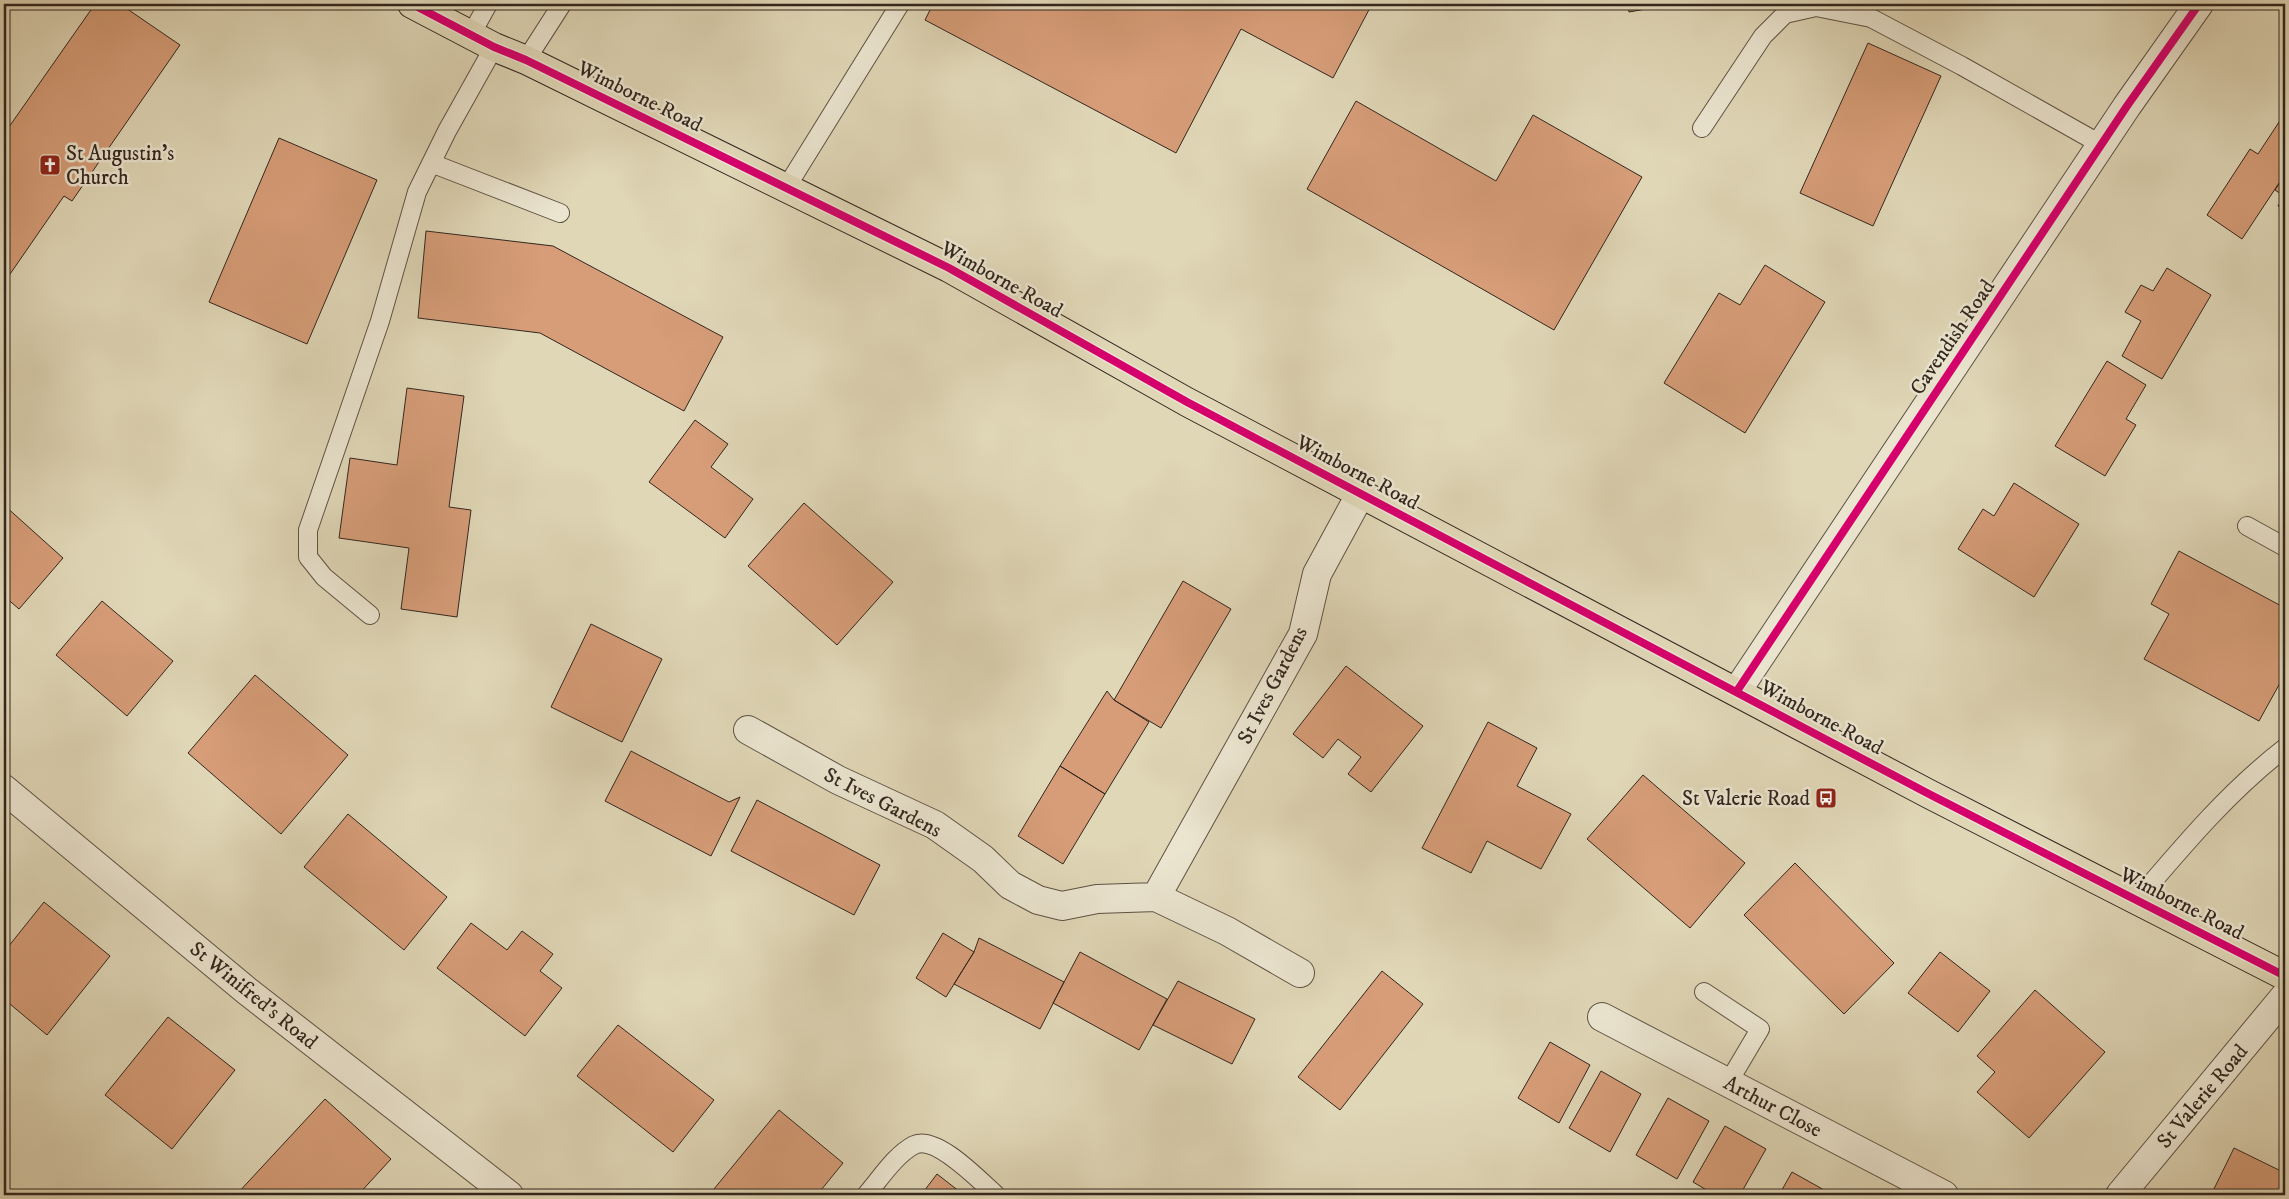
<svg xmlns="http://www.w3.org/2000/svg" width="2289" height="1199" font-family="'IM FELL DW Pica',serif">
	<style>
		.building { fill: #d69d78; stroke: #32261e }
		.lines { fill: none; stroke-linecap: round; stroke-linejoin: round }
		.service-casing { stroke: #5e5244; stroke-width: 20 }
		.minor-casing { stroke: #5e5244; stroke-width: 30 }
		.primary-casing { stroke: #32261e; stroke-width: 30 }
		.service { stroke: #ebe5d0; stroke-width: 18 }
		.minor { stroke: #ebe5d0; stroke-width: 28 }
		.primary { stroke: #e0d7b7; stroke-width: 28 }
		.cycleway-casing { stroke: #ebe5d0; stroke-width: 11 }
		.cycleway { stroke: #d6006c; stroke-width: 8 }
		.labels { text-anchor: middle; stroke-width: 5; stroke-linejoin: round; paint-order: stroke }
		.street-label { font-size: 21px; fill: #32261e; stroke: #ebe5d0 }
		.poi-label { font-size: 21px; fill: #32261e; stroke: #ebe5d0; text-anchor: start }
	</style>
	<rect width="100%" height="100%" fill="#e0d7b7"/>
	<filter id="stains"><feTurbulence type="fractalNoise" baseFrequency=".004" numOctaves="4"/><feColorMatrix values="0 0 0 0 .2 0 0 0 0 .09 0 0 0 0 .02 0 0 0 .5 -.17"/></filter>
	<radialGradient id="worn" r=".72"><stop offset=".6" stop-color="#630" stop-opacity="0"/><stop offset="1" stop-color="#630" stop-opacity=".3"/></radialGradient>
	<path class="building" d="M95,4H120L180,45L72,201L64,196L8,277L4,274V134Z
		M933,4H1372L1333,78L1241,29L1176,153L925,20Z
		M1628,4H1674L1629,12Z
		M1868,43L1941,76L1873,226L1800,193Z
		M1356,101L1496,181L1533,115L1642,177L1554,330L1307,189Z
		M2285,113V174L2242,239L2207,215L2250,149L2258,154Z
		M279,138L377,180L307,344L209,302Z
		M2284,176H2285V210L2278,206L2284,196L2275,190Z
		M426,231L553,246L723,337L684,411L540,333L418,318Z
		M1765,265L1825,302L1745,433L1664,383L1719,293L1740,305Z
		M2167,268L2211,295L2162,379L2122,356L2141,321L2125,312L2141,285L2153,291Z
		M2107,361L2146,385L2126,419L2136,425L2105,476L2055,446Z
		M407,388L464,396L449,507L471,510L457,617L401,609L409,548L339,538L350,458L397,465Z
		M695,420L728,444L711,467L753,499L725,538L649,482Z
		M2014,483L2079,524L2034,597L1958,549L1983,509L1994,516Z
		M804,503L893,582L837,645L748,566Z
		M4,505L63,558L19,609L4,596Z
		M2179,551L2285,608V674L2259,721L2144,659L2169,614L2151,604Z
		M1183,581L1231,609L1161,728L1114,700Z
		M102,601L173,661L127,716L56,655Z
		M591,624L662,659L622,742L551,707Z
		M1346,666L1423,726L1371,792L1348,774L1361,757L1338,739L1323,758L1293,734Z
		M255,675L348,755L281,834L188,753Z
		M1107,691L1114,700L1149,722L1105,794L1060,766Z
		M1488,722L1537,748L1517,786L1571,814L1541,869L1487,841L1471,873L1422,848Z
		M631,751L729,802L740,797L711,856L605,801Z
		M1060,766L1105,794L1063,864L1018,836Z
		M1643,775L1745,863L1690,928L1587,839Z
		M757,800L880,865L854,915L731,851Z
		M348,814L447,897L404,950L304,867Z
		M1795,863L1894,963L1844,1014L1744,915Z
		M44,902L110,956L47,1035L4,999V952Z
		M471,923L507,950L522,931L553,954L540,971L562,988L525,1036L437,968Z
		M943,933L974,952L946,997L916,978Z
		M979,938L1064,982L1040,1029L954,984L974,952Z
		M1080,952L1167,999L1139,1050L1053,1003Z
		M1940,952L1990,991L1958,1032L1908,993Z
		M1382,971L1423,1004L1340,1110L1298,1077Z
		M1178,981L1255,1019L1232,1064L1153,1025Z
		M2035,990L2105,1052L2029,1138L1977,1092L1995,1072L1977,1056Z
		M168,1017L235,1070L172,1149L105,1095Z
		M618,1025L714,1100L673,1152L577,1076Z
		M1550,1042L1590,1065L1559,1123L1518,1098Z
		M1601,1071L1641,1094L1610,1152L1569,1128Z
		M1668,1098L1709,1121L1677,1179L1636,1155Z
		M325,1099L391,1159L358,1195H236Z
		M779,1110L843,1163L817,1195H709Z
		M1725,1126L1766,1149L1740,1195H1715L1693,1182Z
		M2234,1148L2285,1173V1195H2211Z
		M1792,1172L1833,1195H1779Z
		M937,1174L964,1195H921Z"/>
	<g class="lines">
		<g class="service-casing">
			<path id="service" d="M472,33L488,4
				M526,60L562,4
				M1702,128L1763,36L1785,14L1816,7L1871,18L1962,66L2102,145
				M431,163L560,213
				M786,188L900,4
				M2247,526L2285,547
				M370,615L324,577L308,557V530L380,321L417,192L447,131L494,47
				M2137,900C2183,846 2229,791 2285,748
				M1704,992L1760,1029L1728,1083
				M866,1195C880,1179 895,1155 914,1145C936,1134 980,1181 996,1195"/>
		</g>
		<g class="minor-casing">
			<path id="minor" d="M1737,691L2127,106L2199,4
				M748,730L838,780L935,825L983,859L1010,885L1038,900L1062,906L1097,899L1156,897L1227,931L1300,973
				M4,789L247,991L509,1195
				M1156,897L1303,634L1317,574L1361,493
				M1602,1017L1944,1195
				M2120,1195L2285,996"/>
		</g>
		<g class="primary-casing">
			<path id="primary" d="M412,4L494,47L526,60L949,268L1187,402L1929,794L2285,976"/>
		</g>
		<use href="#service" class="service"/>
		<use href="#minor" class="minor"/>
		<use href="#primary" class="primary"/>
		<g class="cycleway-casing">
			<path id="cycleway" d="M412,4L494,47L526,60L949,268L1187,402L1929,794L2285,976
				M1737,691L2127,106L2199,4"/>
		</g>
		<use href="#cycleway" class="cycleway"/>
	</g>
	<defs>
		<g id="church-square" transform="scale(1.125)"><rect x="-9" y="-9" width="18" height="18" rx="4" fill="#8f2418" stroke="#ebe5d0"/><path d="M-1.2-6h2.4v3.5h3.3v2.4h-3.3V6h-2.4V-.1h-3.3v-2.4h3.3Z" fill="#fff"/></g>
		<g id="bus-square" transform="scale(1.125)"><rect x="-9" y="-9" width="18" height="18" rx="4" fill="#8f2418" stroke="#ebe5d0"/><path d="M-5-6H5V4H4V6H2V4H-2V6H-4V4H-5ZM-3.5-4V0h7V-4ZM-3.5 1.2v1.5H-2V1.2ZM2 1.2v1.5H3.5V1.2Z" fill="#fff"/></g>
	</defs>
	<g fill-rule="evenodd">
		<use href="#church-square" x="50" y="165"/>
		<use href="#bus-square" x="1826" y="798"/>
	</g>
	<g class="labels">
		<g class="street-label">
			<text transform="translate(640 96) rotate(26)" y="7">Wimborne Road</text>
			<text transform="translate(1002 279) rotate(29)" y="7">Wimborne Road</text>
			<text transform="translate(1952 337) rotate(-56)" y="7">Cavendish Road</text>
			<text transform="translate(1358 472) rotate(28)" y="7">Wimborne Road</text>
			<text transform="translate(1272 685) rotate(-63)" y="7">St Ives Gardens</text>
			<text transform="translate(1822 717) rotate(28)" y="7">Wimborne Road</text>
			<text transform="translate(883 802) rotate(27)" y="7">St Ives Gardens</text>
			<text transform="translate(2182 903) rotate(27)" y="7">Wimborne Road</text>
			<text transform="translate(254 995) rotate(39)" y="7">St Winifred's Road</text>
			<text transform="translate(2202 1096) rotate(-50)" y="7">St Valerie Road</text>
			<text transform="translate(1773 1106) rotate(28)" y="7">Arthur Close</text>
		</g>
		<g class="poi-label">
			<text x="66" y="160">St Augustin's<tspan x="66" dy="24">Church</tspan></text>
			<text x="1810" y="805" text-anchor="end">St Valerie Road</text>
		</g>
	</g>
	<rect width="2289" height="1199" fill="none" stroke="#e0d7b7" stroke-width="20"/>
	<rect x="5" y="5" width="2279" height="1189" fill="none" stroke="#32261e" stroke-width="2.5"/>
	<rect x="10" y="10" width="2269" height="1179" fill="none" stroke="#32261e"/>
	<rect width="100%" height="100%" filter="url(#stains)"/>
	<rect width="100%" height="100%" fill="url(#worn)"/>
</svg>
